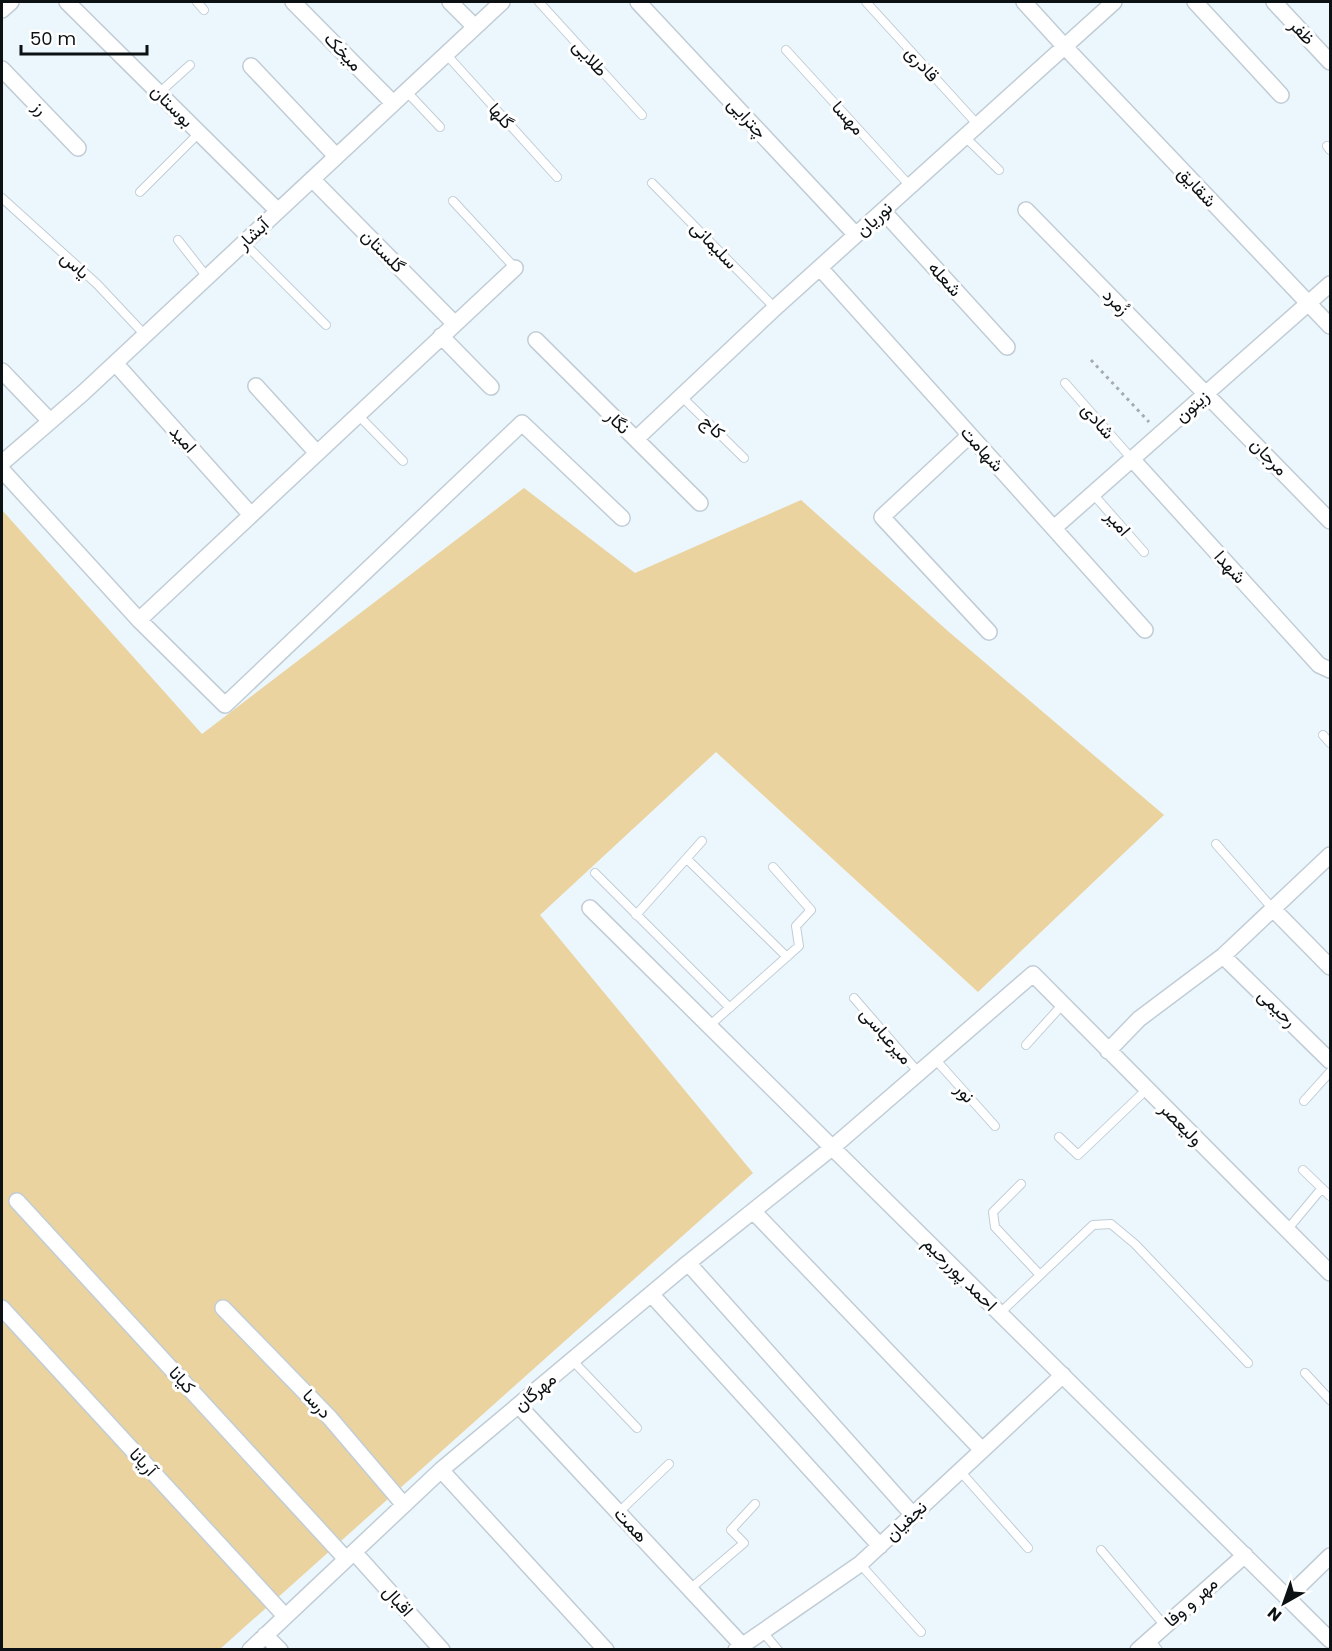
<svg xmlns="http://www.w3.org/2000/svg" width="1332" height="1651" font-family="Poppins,Vazirmatn,sans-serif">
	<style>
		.green { fill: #ead39e }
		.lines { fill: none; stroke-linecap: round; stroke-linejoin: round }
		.service-casing { stroke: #c1cdd6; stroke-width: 10 }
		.minor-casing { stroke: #c1cdd6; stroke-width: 18 }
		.path { stroke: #a3abb1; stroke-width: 3; stroke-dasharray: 3 4.5; stroke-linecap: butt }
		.service { stroke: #fff; stroke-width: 8 }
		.minor { stroke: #fff; stroke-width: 15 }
		.labels { text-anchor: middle; stroke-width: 6; stroke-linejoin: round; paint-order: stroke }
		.street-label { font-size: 18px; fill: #0c1114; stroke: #fff }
	</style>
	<rect width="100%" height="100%" fill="#ecf6fd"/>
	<path class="green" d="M524,488L635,573L801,500L949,632L1164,815L978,992L716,752L540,915L753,1173L220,1649H2V510L202,734Z"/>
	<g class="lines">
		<g class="service-casing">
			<path id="service" d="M197,2L204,10
				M539,2L642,115
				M866,2L978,125
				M786,50L910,186
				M446,54L557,177
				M406,91L440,127
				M159,93L190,65
				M965,137L999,170
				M1327,146L1330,150
				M652,183L775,308
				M140,192L199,133
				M2,198L97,284L145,335
				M453,201L515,268
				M178,240L207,277
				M244,243L326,325
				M1065,383L1132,459
				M682,397L744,458
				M358,415L403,461
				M1093,494L1144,552
				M1323,735L1330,743
				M1216,844L1273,909
				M687,859L787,957
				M595,873L730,1008
				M636,915L702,841
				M854,998L919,1073
				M709,1026L799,946L796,926L811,910L773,867
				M1026,1045L1063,1004
				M935,1059L995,1126
				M1304,1101L1330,1072
				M1059,1137L1078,1155L1146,1090
				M1303,1170L1330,1196
				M1021,1184L993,1212L995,1227L1040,1275
				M1287,1230L1322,1188
				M1000,1313L1093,1225L1111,1224L1135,1244L1248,1363
				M572,1360L637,1428
				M1305,1373L1330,1400
				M960,1471L1028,1548
				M619,1512L669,1464
				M1101,1550L1165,1626
				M860,1564L921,1632
				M690,1589L744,1543L731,1530L755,1504
				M762,1631L778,1650
				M1150,1639L1158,1650"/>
		</g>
		<g class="minor-casing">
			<path id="minor" d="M67,2L278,211
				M293,2L393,103
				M450,2L475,27
				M638,2L856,235
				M1024,2L1065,47L1330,326
				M1195,2L1281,95
				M1274,2L1330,62
				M2,10L11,2
				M251,66L336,156
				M2,69L78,148
				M312,179L454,323
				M1026,210L1330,521
				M883,211L1007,347
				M820,268L1145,630
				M441,336L491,387
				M536,340L700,503
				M115,363L251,515
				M2,371L50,421
				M256,386L317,453
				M970,435L882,517L989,632
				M636,439L775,308L1114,2
				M1132,459L1319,665L1330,670
				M2,463L83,393L502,2
				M2,470L139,620L225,705L522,423L622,518
				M1054,528L1330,284
				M139,620L515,268
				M590,908L1330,1640
				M1273,909L1330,967
				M1223,956L1330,1061
				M1108,1051L1139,1019L1223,956L1330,855
				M17,1201L346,1559
				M753,1211L982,1450
				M688,1263L913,1515
				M651,1294L880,1546
				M2,1308L285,1616
				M223,1308L330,1418L404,1505
				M519,1406L742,1645
				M441,1470L606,1650
				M354,1552L442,1650
				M1288,1597L1330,1556
				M265,1635L280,1650
				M250,1650L441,1470L688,1263L833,1147L1033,974L1330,1273
				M736,1650L860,1564L1063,1375
				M1138,1650L1245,1555"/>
		</g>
		<path class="path" d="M1091,360L1149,422"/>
		<use href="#service" class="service"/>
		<use href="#minor" class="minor"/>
	</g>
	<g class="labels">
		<g class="street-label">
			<text transform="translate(1302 32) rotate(47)" y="6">ظفر</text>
			<text transform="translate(343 52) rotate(46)" y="6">میخک</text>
			<text transform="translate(590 58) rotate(48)" y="6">طلایی</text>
			<text transform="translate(922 64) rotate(48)" y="6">قادری</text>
			<text transform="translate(172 106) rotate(45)" y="6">بوستان</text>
			<text transform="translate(40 108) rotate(46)" y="6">رز</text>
			<text transform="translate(501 116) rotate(48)" y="6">گلها</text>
			<text transform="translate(747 118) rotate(47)" y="6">چترایی</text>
			<text transform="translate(848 118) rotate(48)" y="6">مهسا</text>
			<text transform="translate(1197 187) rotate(47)" y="6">شقایق</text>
			<text transform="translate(874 219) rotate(-42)" y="6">نوریان</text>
			<text transform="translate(253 234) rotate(-43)" y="6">آبشار</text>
			<text transform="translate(714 245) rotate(46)" y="6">سلیمانی</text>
			<text transform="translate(383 251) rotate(45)" y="6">گلستان</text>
			<text transform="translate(75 265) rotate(42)" y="6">یاس</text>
			<text transform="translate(945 279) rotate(48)" y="6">شعله</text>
			<text transform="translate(1116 302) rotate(45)" y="6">زُمرد</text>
			<text transform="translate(1192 406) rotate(-41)" y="6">زیتون</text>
			<text transform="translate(1098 421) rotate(49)" y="6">شادی</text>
			<text transform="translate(618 422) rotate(45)" y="6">نگار</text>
			<text transform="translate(713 427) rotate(45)" y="6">کاج</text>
			<text transform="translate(183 439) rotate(48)" y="6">امید</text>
			<text transform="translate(982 449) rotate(48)" y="6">شهامت</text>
			<text transform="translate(1269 457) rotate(46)" y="6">مرجان</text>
			<text transform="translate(1118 523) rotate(49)" y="6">امیر</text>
			<text transform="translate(1230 567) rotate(48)" y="6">شهدا</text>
			<text transform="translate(1277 1008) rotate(44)" y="6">رحیمی</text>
			<text transform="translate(886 1036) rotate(49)" y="6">میرعباسی</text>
			<text transform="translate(965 1093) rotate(48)" y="6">نور</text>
			<text transform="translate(1181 1124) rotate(45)" y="6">ولیعصر</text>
			<text transform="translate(960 1274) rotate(45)" y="6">احمد پوررحیم</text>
			<text transform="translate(182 1380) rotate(47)" y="6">کیانا</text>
			<text transform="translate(535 1392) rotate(-40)" y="6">مهرگان</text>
			<text transform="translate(317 1404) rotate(47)" y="6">درسا</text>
			<text transform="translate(143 1462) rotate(47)" y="6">آریانا</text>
			<text transform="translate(906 1521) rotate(-43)" y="6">نجفیان</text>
			<text transform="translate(631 1525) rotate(47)" y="6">همت</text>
			<text transform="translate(398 1601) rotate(48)" y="6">اقبال</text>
			<text transform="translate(1191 1602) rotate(-42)" y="6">مهر و وفا</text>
		</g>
	</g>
	<rect width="1332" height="1651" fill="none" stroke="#0c1114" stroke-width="6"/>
	<g transform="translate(1284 1603) rotate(220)" stroke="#ffffff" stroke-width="4.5" paint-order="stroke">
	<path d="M0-4.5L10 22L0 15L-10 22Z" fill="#0c1114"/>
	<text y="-9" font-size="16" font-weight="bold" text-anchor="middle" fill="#0c1114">N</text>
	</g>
	<path d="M21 45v9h126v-9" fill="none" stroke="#0c1114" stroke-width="3"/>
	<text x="30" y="45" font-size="18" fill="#0c1114" stroke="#ffffff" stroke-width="4.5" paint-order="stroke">50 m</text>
</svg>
